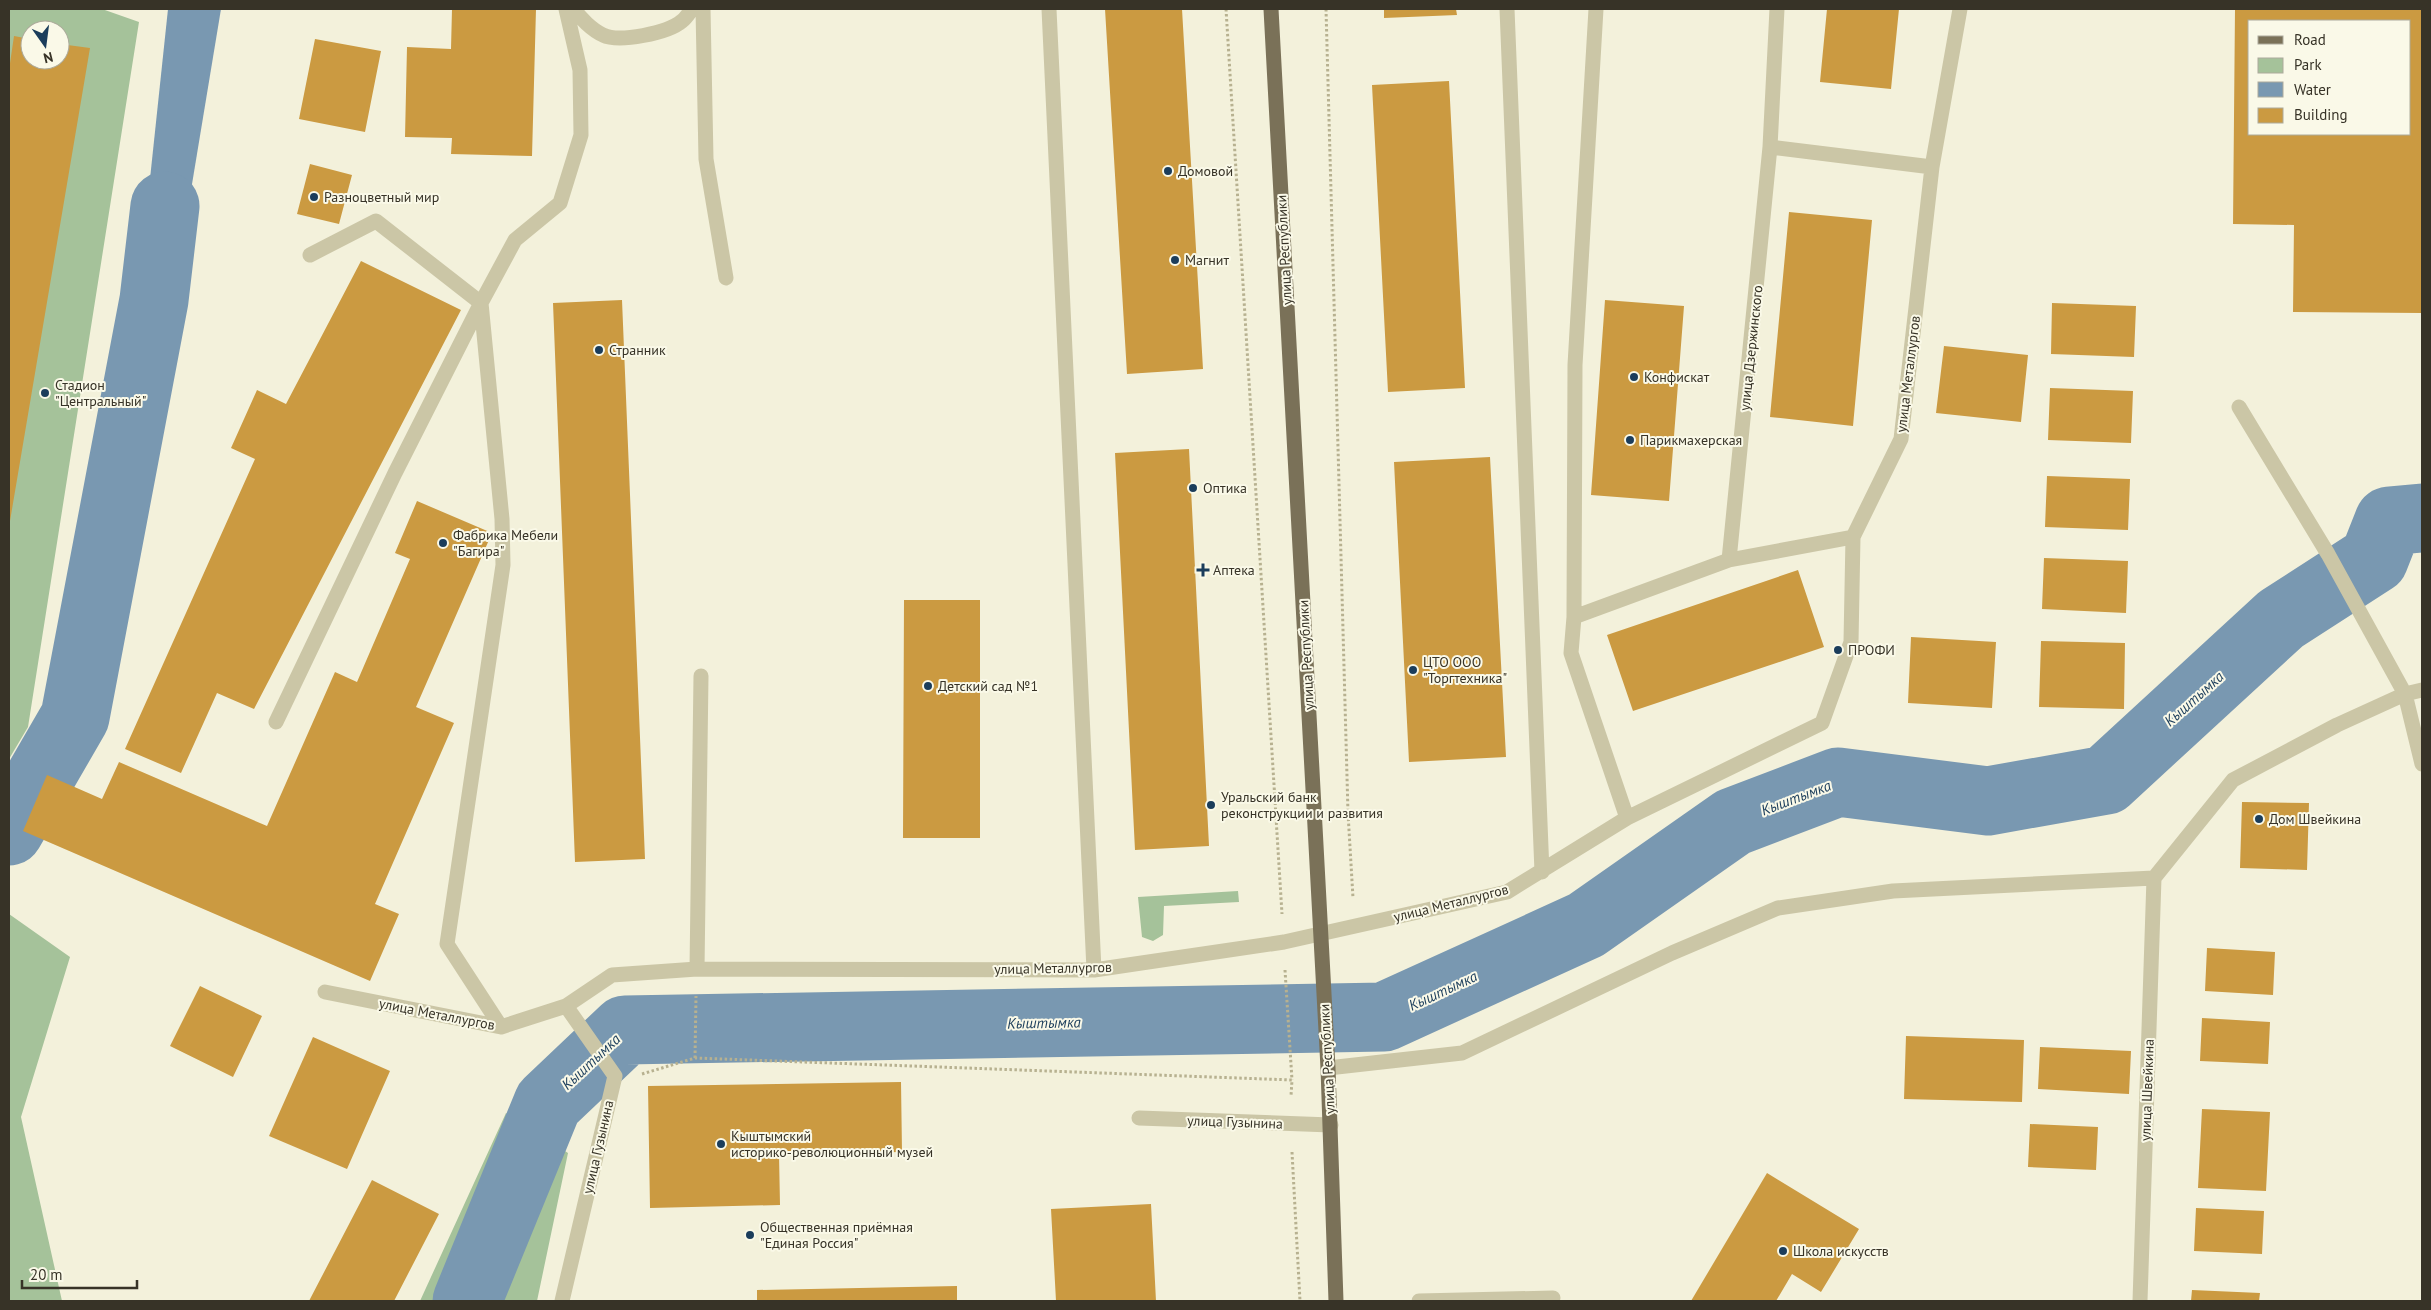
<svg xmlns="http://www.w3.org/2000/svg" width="2431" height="1310" font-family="'PT Sans',sans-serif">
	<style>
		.green { fill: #a5c29a; fill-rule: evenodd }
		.water { fill: #7998b1 }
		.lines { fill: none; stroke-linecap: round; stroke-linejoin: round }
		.river { stroke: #7998b1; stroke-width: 69 }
		.building { fill: #cb9a41; fill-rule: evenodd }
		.path { stroke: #b7b190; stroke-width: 3; stroke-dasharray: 2.5 2.5; stroke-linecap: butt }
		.minor { stroke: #cbc6a6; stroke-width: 15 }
		.major { stroke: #7a7158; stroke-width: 15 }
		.poi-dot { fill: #1b3d5b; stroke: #faf9e8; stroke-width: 2 }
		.labels { text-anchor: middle; stroke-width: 4; stroke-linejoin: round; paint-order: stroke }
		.poi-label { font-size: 14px; fill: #373327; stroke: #faf9e8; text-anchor: start }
		.street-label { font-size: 14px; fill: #373327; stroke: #faf9e8 }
		.water-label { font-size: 15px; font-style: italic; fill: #1b3d5b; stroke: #faf9e8 }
	</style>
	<rect width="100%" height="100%" fill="#f3f1db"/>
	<path class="green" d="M9,9H102L139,22L28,727L9,759ZM30,30H60V60H30Z
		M1238,891L1239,902L1164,906L1163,935L1153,941L1142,937L1138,897Z
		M9,914L70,957L21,1117L62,1301H9Z
		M506,1113L568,1153L537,1301H420Z"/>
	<path class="water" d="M168,9H221L171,311L138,292Z"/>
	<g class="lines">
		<path class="river" d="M9,831L75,717L154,300L165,206
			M467,1301L548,1103L625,1030L1384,1017L1586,925L1733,822L1838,782L1988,801L2106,780L2281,619L2374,559L2389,521L2422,518"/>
	</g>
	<path class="building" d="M452,9H536L532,156L451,154L452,138L405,137L407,47L451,49Z
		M1105,9H1182L1203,369L1127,374Z
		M1384,9H1456L1457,15L1384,18Z
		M1827,9H1899L1891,89L1820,82Z
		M2235,9H2422V313L2293,312L2294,225L2233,224ZM2250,21H2410V134H2250Z
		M14,36L30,39V60H60V44L90,48L10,521L9,70Z
		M315,39L381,51L365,132L299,119Z
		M1449,81L1465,388L1388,392L1372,85Z
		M310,164L352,175L339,224L297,214Z
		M1789,212L1872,220L1853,426L1770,417Z
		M361,261L461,310L254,709L217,693L181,773L125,749L255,459L231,448L257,390L286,404Z
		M622,300L645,859L575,862L553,303Z
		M1605,300L1684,306L1669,501L1591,495Z
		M2052,303L2136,306L2134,357L2051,354Z
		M1944,346L2028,355L2021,422L1936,413Z
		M2050,388L2133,391L2131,443L2048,440Z
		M1189,449L1209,846L1135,850L1115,453Z
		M1490,457L1506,757L1409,762L1394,462Z
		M2047,476L2130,479L2128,530L2045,527Z
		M417,501L492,533L416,707L454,723L375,904L399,914L370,981L23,831L47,775L102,799L119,762L267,826L335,672L357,682L410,559L395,553Z
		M2044,558L2128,561L2126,613L2042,609Z
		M1798,570L1824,647L1633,711L1607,635Z
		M904,600H980V838H903Z
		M1911,637L1996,642L1992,708L1908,703Z
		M2041,641L2125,643L2124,709L2039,707Z
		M2242,802L2309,803L2307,870L2240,868Z
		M2207,948L2275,952L2273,995L2205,991Z
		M200,986L262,1016L233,1077L170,1046Z
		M2202,1018L2270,1022L2268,1064L2200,1061Z
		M1906,1036L2024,1040L2022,1102L1904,1099Z
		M313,1037L390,1071L347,1169L269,1136Z
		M2040,1047L2131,1051L2129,1094L2038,1089Z
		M901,1082L902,1152L779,1154L780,1205L650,1208L648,1086Z
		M2202,1109L2270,1112L2266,1191L2198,1188Z
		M2030,1124L2098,1127L2096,1170L2028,1167Z
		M1767,1173L1859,1229L1821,1292L1792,1274L1776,1301H1691Z
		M372,1180L439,1214L394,1301H309Z
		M1151,1204L1156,1301H1056L1051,1209Z
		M2196,1208L2264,1211L2262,1254L2194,1251Z
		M957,1286V1301H757V1290Z
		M2192,1290L2260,1293L2259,1301H2191Z"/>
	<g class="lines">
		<path class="path" d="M1226,9L1282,914
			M1326,9L1348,813L1353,898
			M1285,970L1292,1080
			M695,1058L696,996
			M642,1074L695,1058L1292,1080L1291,1096
			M1292,1152L1300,1301"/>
		<path class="minor" d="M574,9C580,18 592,30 603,35C619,43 668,33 682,21C686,18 689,13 692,9
			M703,9L706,159L726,278
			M1049,9L1094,970
			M1507,9L1542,872
			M1596,9L1575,365L1574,617L1571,653L1627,818
			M1777,9L1770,147L1729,560L1853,537
			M1770,147L1932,167
			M310,255L376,221L481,303L515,240L560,203L581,135L580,70L566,9
			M2239,407L2328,554L2405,694L2422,764
			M1574,617L1729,560
			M276,722L395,473L481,303L502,519L503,565L447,944L501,1027
			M697,969L701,676
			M325,992L501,1027L566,1006L612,975L697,969L1094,970L1284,942L1507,892L1627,818L1822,723L1851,642L1853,537L1901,439L1932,167L1960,9
			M1328,1068L1462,1053L1672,953L1778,908L1893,891L2154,878L2233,780L2337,725L2405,694L2422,690
			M1139,1118L1331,1125
			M562,1301L615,1076L566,1006
			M1419,1301L1553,1298
			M2140,1301L2154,878"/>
		<path class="major" d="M1271,9L1328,1068L1336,1301"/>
	</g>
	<g class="poi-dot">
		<circle cx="1168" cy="171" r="5"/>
		<circle cx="314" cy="197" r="5"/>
		<circle cx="1175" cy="260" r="5"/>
		<circle cx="599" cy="350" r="5"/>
		<circle cx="1634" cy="377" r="5"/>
		<circle cx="45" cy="393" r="5"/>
		<circle cx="1630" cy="440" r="5"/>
		<circle cx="1193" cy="488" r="5"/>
		<circle cx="443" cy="543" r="5"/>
		<path d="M1200.5 562.5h5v5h5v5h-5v5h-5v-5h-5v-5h5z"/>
		<circle cx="1838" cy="650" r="5"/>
		<circle cx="1413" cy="670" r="5"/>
		<circle cx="928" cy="686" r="5"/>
		<circle cx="1211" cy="805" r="5"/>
		<circle cx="2259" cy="819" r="5"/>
		<circle cx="721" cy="1144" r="5"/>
		<circle cx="750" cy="1235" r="5"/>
		<circle cx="1783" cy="1251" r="5"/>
	</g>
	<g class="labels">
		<g class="poi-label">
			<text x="1178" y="176">Домовой</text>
			<text x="324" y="202">Разноцветный мир</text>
			<text x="1185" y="265">Магнит</text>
			<text x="609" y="355">Странник</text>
			<text x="1644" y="382">Конфискат</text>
			<text x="55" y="390">Стадион<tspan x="55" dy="16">"Центральный"</tspan></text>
			<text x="1640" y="445">Парикмахерская</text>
			<text x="1203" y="493">Оптика</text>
			<text x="453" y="540">Фабрика Мебели<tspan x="453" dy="16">"Багира"</tspan></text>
			<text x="1213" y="575">Аптека</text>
			<text x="1848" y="655">ПРОФИ</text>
			<text x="1423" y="667">ЦТО ООО<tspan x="1423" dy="16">"Торгтехника"</tspan></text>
			<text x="938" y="691">Детский сад №1</text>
			<text x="1221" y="802">Уральский банк<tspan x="1221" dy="16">реконструкции и развития</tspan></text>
			<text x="2269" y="824">Дом Швейкина</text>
			<text x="731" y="1141">Кыштымский<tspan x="731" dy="16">историко-революционный музей</tspan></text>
			<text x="760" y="1232">Общественная приёмная<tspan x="760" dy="16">"Единая Россия"</tspan></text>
			<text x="1793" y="1256">Школа искусств</text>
		</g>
		<g class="street-label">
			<text transform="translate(1284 250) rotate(-93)" y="5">улица Республики</text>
			<text transform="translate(1751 348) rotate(-84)" y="5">улица Дзержинского</text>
			<text transform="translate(1908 374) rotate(-83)" y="5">улица Металлургов</text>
			<text transform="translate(1306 655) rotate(-93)" y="5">улица Республики</text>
			<text transform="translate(1451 903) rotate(-14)" y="5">улица Металлургов</text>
			<text transform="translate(1053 968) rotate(-1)" y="5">улица Металлургов</text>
			<text transform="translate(437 1014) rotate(11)" y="5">улица Металлургов</text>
			<text transform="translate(1327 1059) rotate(-93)" y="5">улица Республики</text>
			<text transform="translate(2147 1090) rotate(-88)" y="5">улица Швейкина</text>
			<text transform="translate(1235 1122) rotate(2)" y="5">улица Гузынина</text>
			<text transform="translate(598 1147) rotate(-77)" y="5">улица Гузынина</text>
		</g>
		<g class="water-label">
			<text transform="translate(2194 699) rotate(-42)" y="5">Кыштымка</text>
			<text transform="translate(1796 798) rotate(-21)" y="5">Кыштымка</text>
			<text transform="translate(1443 991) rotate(-25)" y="5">Кыштымка</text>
			<text transform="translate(1044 1023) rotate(-1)" y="5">Кыштымка</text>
			<text transform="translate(591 1062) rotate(-43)" y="5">Кыштымка</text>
		</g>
	</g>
	<rect width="2431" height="1310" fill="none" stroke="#373327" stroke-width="20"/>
	<rect x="2248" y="20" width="162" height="115" fill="#faf9e8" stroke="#acaa9b"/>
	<rect x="2258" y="36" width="25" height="8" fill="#7a7158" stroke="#acaa9b"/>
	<text x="2294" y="45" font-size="15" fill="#373327">Road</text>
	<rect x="2258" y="58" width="25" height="15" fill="#a5c29a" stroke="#acaa9b"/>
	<text x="2294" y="70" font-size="15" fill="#373327">Park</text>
	<rect x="2258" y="82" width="25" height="15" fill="#7998b1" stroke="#acaa9b"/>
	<text x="2294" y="95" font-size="15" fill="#373327">Water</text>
	<rect x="2258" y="108" width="25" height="15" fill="#cb9a41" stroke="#acaa9b"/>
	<text x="2294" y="120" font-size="15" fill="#373327">Building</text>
	<g transform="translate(45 45) rotate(166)"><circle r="24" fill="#faf9e8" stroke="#acaa9b"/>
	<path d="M0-4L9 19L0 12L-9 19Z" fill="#1b3d5b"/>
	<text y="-8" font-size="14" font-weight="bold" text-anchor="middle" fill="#373327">N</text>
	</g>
	<path d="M22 1280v8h115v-8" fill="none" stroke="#373327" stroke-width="2.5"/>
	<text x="30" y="1280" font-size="15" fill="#373327" stroke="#faf9e8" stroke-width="4" paint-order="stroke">20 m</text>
</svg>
